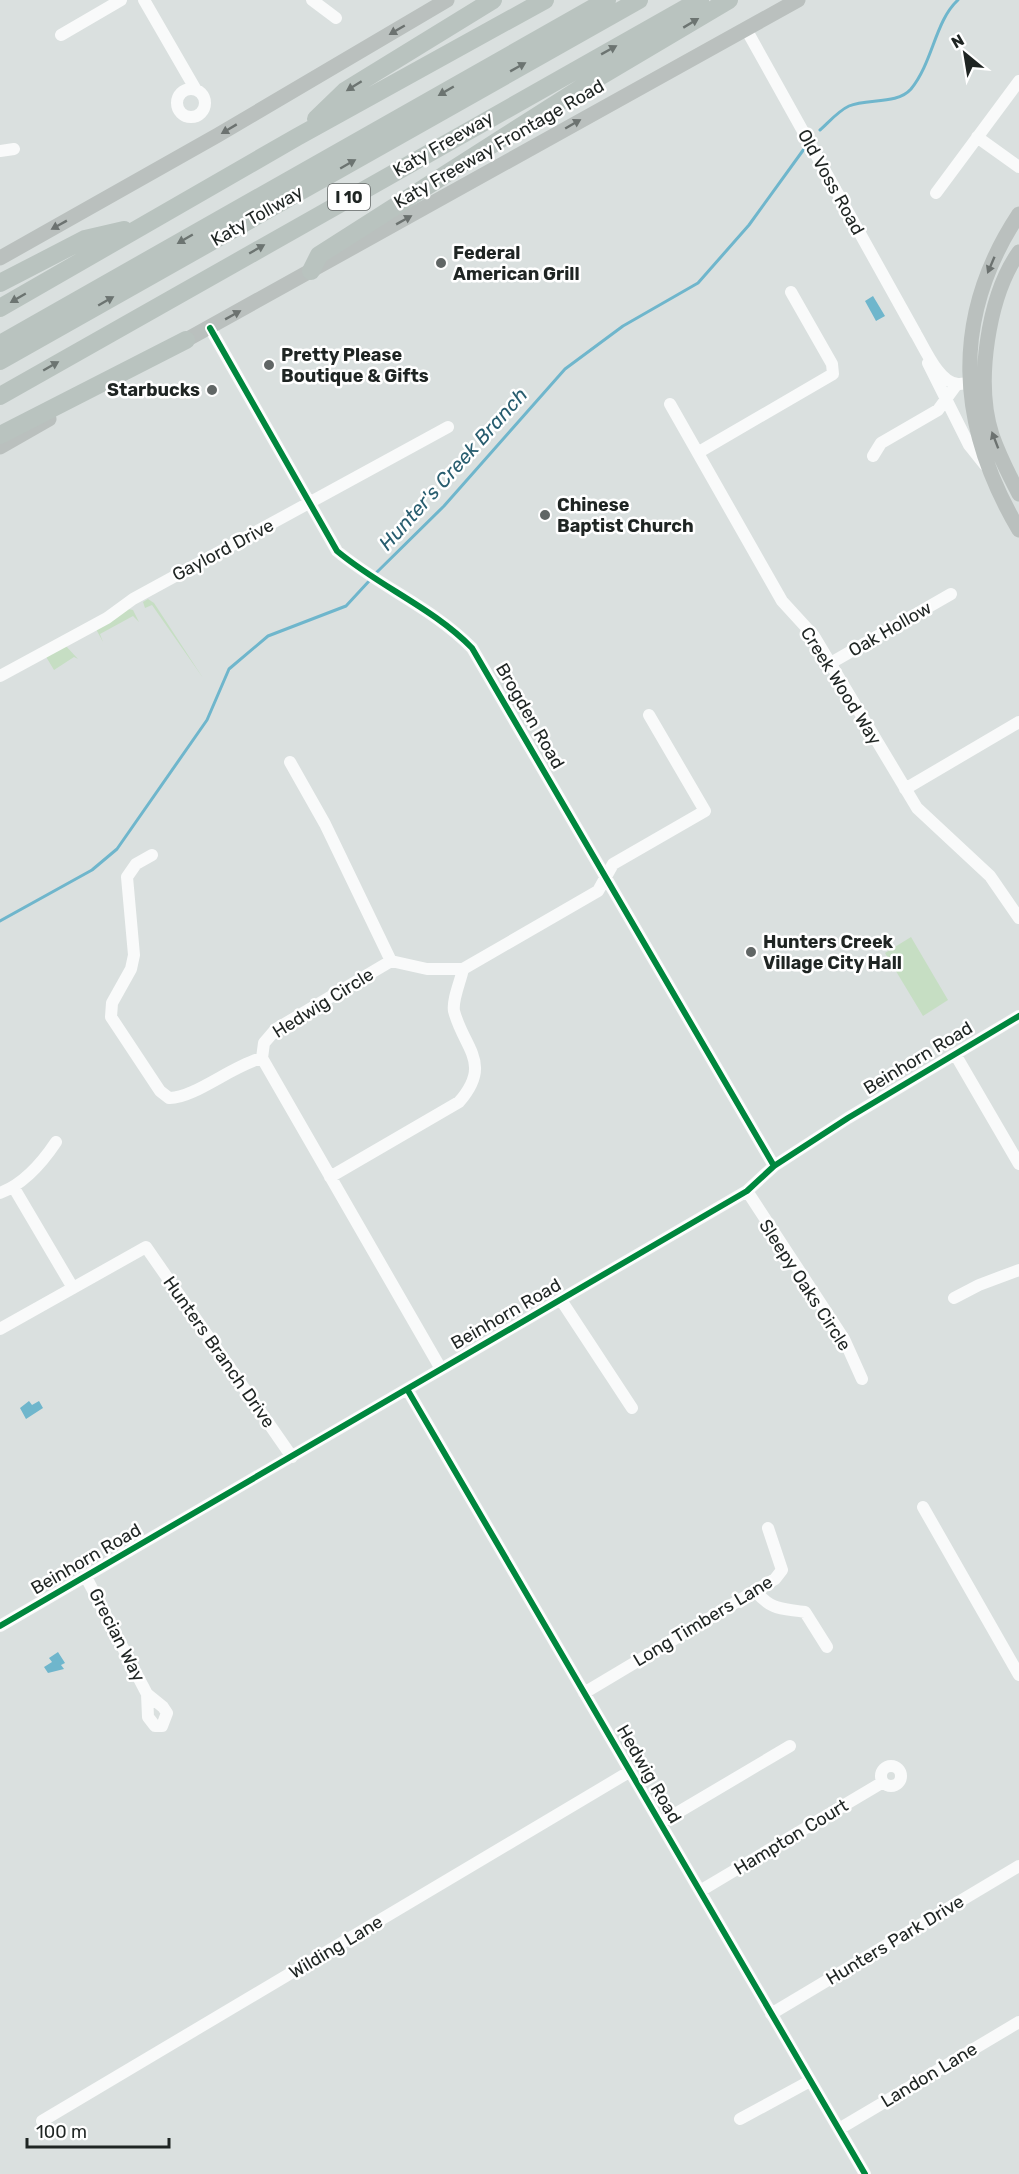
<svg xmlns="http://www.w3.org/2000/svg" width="1019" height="2174" font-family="Rubik,sans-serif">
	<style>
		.grass { fill: #c6dec3 }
		.water { fill: #6fb6cc }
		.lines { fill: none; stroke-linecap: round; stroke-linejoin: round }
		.stream { stroke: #6fb6cc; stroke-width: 3 }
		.minor { stroke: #f9fafa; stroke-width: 12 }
		.major { stroke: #bac0be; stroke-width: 15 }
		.highway { stroke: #b9c3bf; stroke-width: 18 }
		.cycleway-casing { stroke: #fff; stroke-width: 10 }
		.cycleway { stroke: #00873e; stroke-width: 6 }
		.oneway { fill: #6c7471 }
		.oneway2 { fill: #6c7270 }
		.poi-dot { fill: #606665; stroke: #fff; stroke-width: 2 }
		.labels { text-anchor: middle; stroke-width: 5; stroke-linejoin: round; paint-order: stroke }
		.shield { fill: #fff; stroke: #626665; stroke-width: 1.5 }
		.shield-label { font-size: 16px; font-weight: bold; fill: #1f2523 }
		.street-label { font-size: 18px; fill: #1f2523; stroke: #fff }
		.poi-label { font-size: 18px; font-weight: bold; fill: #1f2523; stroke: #fff; text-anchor: start }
		.water-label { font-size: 20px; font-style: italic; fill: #285d6f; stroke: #fff }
	</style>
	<rect width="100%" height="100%" fill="#dae0df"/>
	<path class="grass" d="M148,599L154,603L203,678L152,605L145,608L143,602Z
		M128,609L133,610L139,622L133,616L100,634L103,642L96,629Z
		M65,645L78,659L74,657L54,670L45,655Z
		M911,937L948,1000L923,1016L885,953Z"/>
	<path class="water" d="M873,296L885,316L876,321L865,301Z
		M29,1401L32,1405L39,1401L43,1408L26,1419L20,1408Z
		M58,1652L65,1663L61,1665L64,1669L48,1673L44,1667L52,1662L49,1658Z"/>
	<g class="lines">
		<path class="stream" d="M820,130C828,123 838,111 849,106C867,98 897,105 911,89C933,62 935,21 958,0
			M374,575L444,506L565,369L623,326L698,283L749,225L804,149
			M0,921L92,870L117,849L207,720L229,669L268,636L346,606L370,580"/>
		<path class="minor" d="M144,0L196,90
			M312,0L336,18
			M746,29L916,334C925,349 939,383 958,384C964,384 971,382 977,382
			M61,35L121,0
			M177 103a14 14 0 1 1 28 0a14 14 0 1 1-28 0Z
			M977,137L1019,167
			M0,151L14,149
			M936,193L1019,81
			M210,328L337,551C380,587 433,608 472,648L774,1166
			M928,363L969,445L985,465
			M670,404L782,601L814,636L917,808L990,876L1019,918
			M699,452L833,374L832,364L791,292
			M873,456L881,443L938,410L957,384
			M829,664L951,594
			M0,676L107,618L133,599L448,427
			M290,762L325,824L391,961
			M905,789L1019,722
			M152,855L136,864L127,877L134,955L131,969L112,1003L111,1017L160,1091L169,1098C193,1099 233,1065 262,1058
			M955,1054L1019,1164
			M330,1177L459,1102C493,1063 464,1049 454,1011C452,1000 461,980 463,969L598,891L613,864L705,811L649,715
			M14,1188L73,1288
			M747,1191L844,1339L862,1379
			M0,1193C24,1184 42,1163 56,1142
			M954,1298L979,1285L1019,1270
			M561,1300L632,1408
			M0,1329L146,1247L292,1457
			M441,1369L262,1058L264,1043L276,1029L391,961L427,969H463
			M407,1389L865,2174
			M923,1507L1019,1675
			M86,1577L147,1694L148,1717L155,1726H162L167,1713L163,1707L147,1694
			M755,1591C773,1611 780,1608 805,1612L827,1647
			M0,1626L747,1191L774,1166L848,1118L1019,1016
			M584,1693L775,1579L782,1570L768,1528
			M881 1776a10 10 0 1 1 20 0a10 10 0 1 1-20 0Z
			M660,1823L790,1746
			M700,1891L883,1782
			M771,2014L1019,1866
			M740,2119L810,2081
			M42,2121L629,1772
			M839,2129L1019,2022"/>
		<path class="major" d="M1019,214C950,318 957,425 1019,530
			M1019,252C988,296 975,383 992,435C999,455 1009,475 1019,494
			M0,258L218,135L447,0
			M177,345L798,0
			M0,447L49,419"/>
		<path class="highway" d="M316,119L345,91L493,0
			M311,271L319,255L584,86L729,0
			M0,283L85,239L124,230
			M0,308L297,137L545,0
			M0,344L607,0
			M0,361L639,0
			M0,396L700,0
			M0,435L186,340"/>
		<g class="cycleway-casing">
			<path id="cycleway" d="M210,328L337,551C380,587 433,608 472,648L774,1166
				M407,1389L865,2174
				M0,1626L747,1191L774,1166L848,1118L1019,1016"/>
		</g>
		<use href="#cycleway" class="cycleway"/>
	</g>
	<defs><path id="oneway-solid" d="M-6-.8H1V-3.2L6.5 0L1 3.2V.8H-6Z" transform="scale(1.5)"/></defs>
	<g class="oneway">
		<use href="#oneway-solid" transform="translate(691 23) rotate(-31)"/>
		<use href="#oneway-solid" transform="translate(609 50) rotate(-29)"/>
		<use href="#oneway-solid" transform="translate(518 67) rotate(-29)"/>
		<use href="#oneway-solid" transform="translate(354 86) rotate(148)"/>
		<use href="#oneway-solid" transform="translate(446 91) rotate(150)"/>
		<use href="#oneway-solid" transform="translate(348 164) rotate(-30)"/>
		<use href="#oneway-solid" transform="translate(185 239) rotate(150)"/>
		<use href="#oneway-solid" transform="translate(257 249) rotate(-30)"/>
		<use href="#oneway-solid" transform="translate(18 298) rotate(150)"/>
		<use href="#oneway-solid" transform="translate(106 301) rotate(-30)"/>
		<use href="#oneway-solid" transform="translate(51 366) rotate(-30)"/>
	</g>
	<g class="oneway2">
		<use href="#oneway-solid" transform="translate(397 30) rotate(150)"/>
		<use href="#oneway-solid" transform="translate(573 124) rotate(-30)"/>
		<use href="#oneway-solid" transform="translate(229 129) rotate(149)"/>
		<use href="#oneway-solid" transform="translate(404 220) rotate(-29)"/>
		<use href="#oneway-solid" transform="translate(59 225) rotate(151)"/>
		<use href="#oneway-solid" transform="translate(991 265) rotate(113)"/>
		<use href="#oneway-solid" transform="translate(233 315) rotate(-29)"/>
		<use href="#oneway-solid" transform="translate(995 440) rotate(-111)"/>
	</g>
	<g class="poi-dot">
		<circle cx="441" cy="263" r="6"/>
		<circle cx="269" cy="365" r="6"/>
		<circle cx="212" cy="390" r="6"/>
		<circle cx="545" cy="515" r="6"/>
		<circle cx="751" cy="952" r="6"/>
	</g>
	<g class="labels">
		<rect class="shield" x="328" y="184" width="42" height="26" rx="4.5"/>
		<g class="shield-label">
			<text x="349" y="203">I 10</text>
		</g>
		<g class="street-label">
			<text transform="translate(443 144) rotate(-30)" y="6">Katy Freeway</text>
			<text transform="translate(499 144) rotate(-30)" y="6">Katy Freeway Frontage Road</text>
			<text transform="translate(831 182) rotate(61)" y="6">Old Voss Road</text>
			<text transform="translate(257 216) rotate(-30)" y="6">Katy Tollway</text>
			<text transform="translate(223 550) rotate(-28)" y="6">Gaylord Drive</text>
			<text transform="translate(890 629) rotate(-30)" y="6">Oak Hollow</text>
			<text transform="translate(841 686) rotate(58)" y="6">Creek Wood Way</text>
			<text transform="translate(530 716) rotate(60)" y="6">Brogden Road</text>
			<text transform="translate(323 1003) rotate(-32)" y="6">Hedwig Circle</text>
			<text transform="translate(918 1058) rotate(-31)" y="6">Beinhorn Road</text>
			<text transform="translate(805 1285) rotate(57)" y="6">Sleepy Oaks Circle</text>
			<text transform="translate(506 1314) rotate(-30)" y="6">Beinhorn Road</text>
			<text transform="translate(219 1352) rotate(55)" y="6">Hunters Branch Drive</text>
			<text transform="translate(86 1559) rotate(-30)" y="6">Beinhorn Road</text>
			<text transform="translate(703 1621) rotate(-31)" y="6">Long Timbers Lane</text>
			<text transform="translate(117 1635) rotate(63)" y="6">Grecian Way</text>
			<text transform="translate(649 1774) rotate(60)" y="6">Hedwig Road</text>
			<text transform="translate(791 1837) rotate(-31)" y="6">Hampton Court</text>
			<text transform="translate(895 1940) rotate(-31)" y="6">Hunters Park Drive</text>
			<text transform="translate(336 1947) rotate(-31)" y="6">Wilding Lane</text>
			<text transform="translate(929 2075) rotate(-31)" y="6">Landon Lane</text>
		</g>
		<g class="poi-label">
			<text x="453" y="259">Federal<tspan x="453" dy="21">American Grill</tspan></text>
			<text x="281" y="361">Pretty Please<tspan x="281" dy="21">Boutique &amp; Gifts</tspan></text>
			<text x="200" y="396" text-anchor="end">Starbucks</text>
			<text x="557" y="511">Chinese<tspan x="557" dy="21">Baptist Church</tspan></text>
			<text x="763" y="948">Hunters Creek<tspan x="763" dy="21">Village City Hall</tspan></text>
		</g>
		<g class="water-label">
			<text transform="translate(453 469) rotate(-48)" y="7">Hunter's Creek Branch</text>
		</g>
	</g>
	<g transform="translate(965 54) rotate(330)" stroke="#ffffff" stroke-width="4.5" paint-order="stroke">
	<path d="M0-4.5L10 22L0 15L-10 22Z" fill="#1f2523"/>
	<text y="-9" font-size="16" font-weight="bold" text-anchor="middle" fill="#1f2523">N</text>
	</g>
	<path d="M27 2138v9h142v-9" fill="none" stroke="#1f2523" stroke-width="3"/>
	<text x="36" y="2138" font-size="18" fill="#1f2523" stroke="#ffffff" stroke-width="4.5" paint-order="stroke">100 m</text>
</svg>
